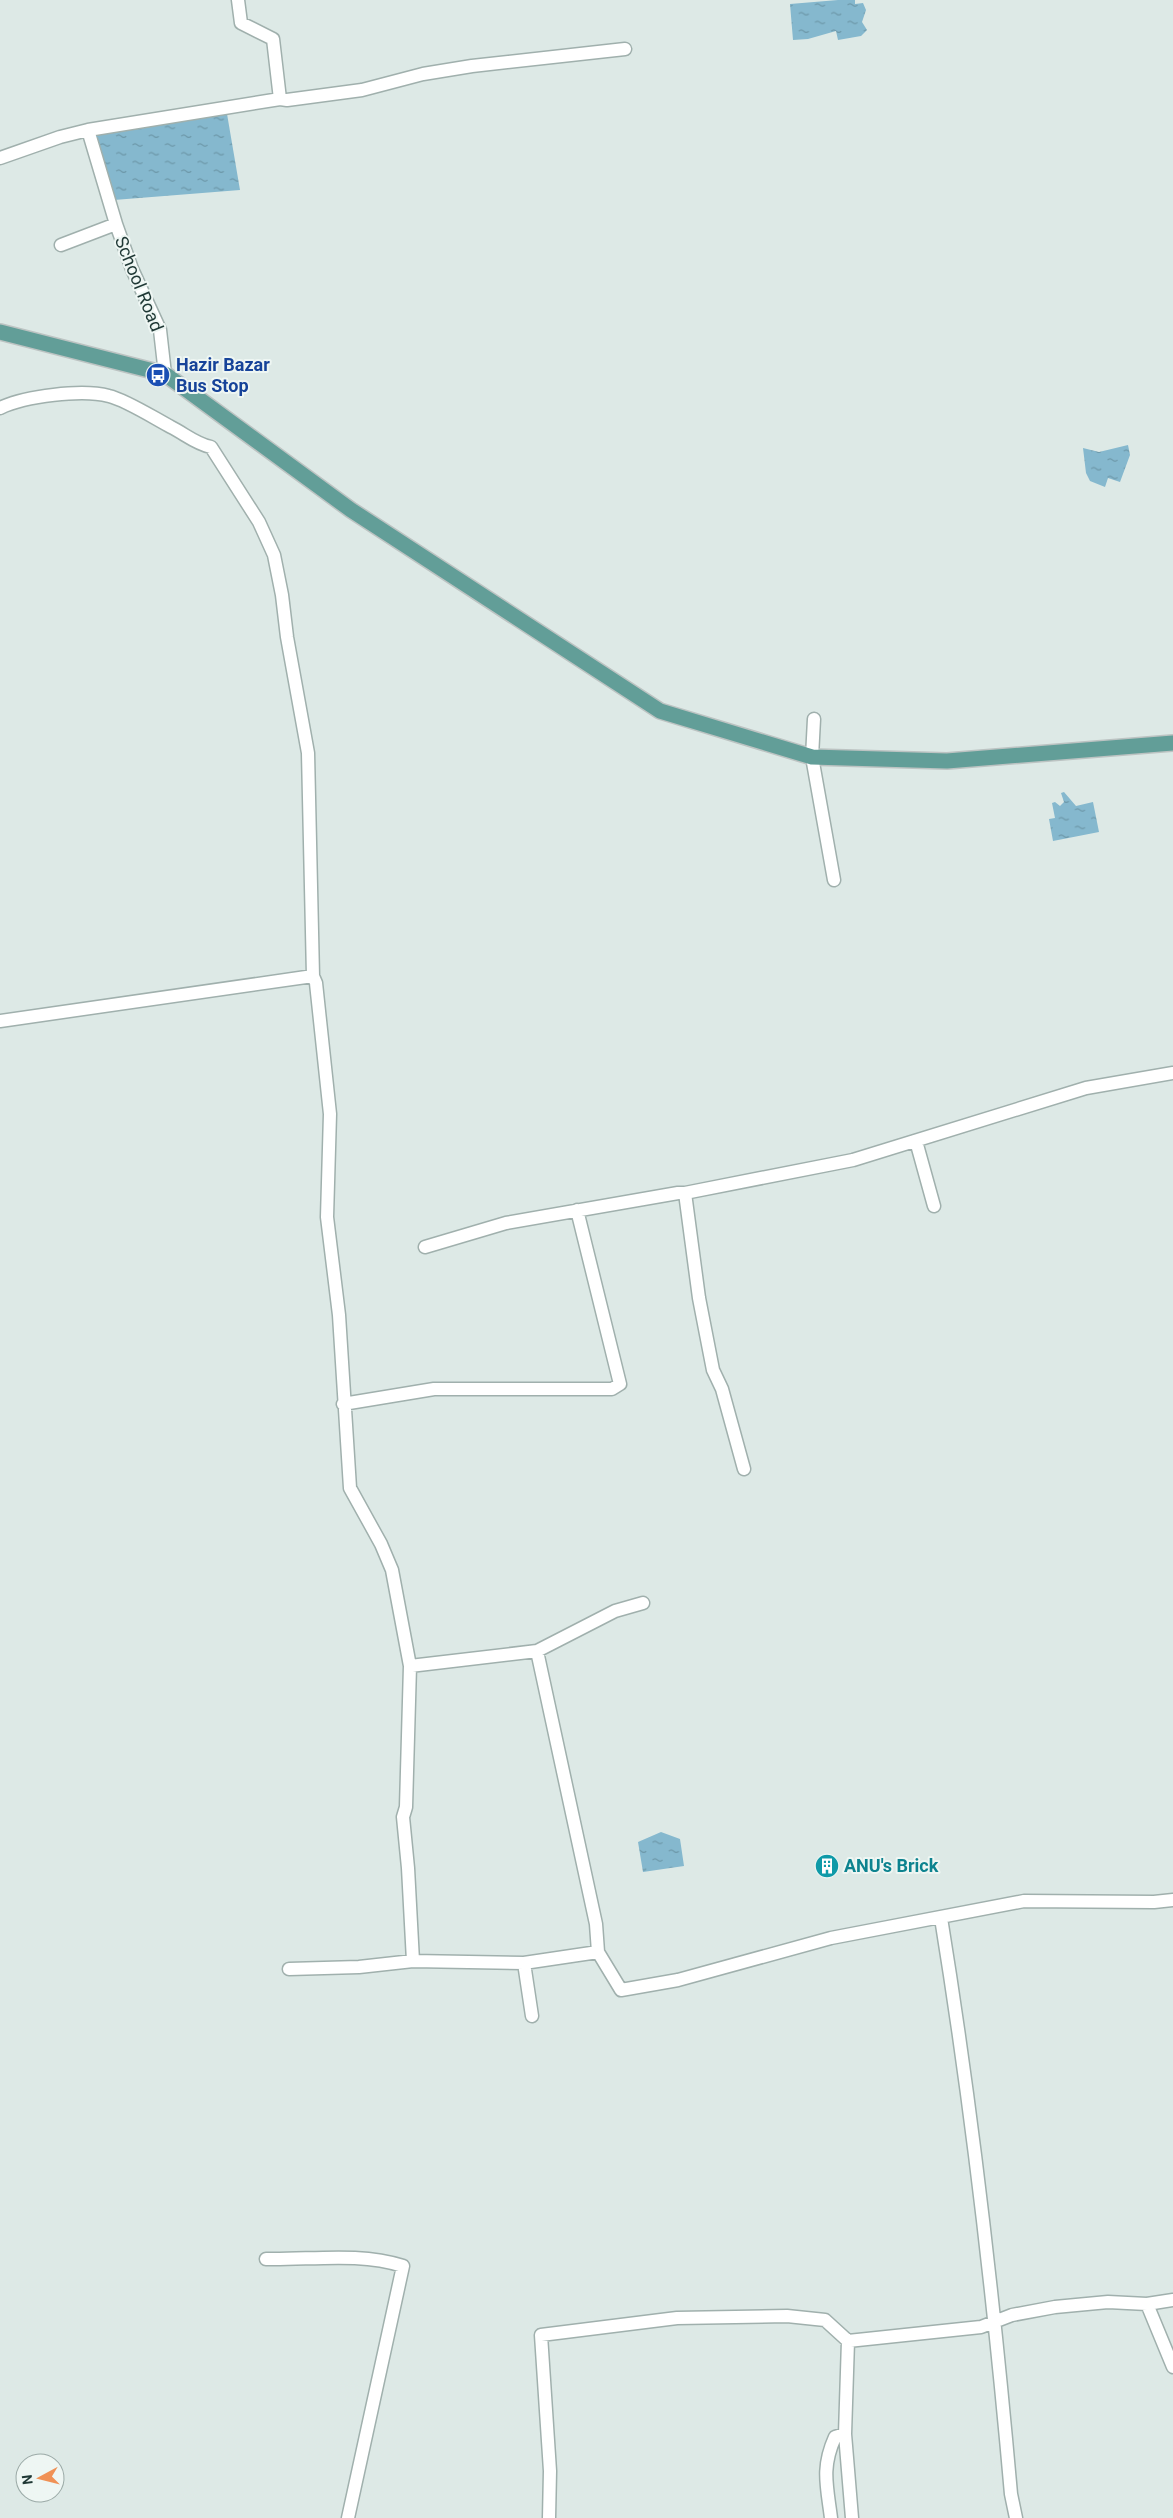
<svg xmlns="http://www.w3.org/2000/svg" width="1173" height="2518" font-family="Roboto,sans-serif">
	<style>
		.water { fill: url(#water-ripples) }
		.lines { fill: none; stroke-linecap: round; stroke-linejoin: round }
		.minor-casing { stroke: #a0b0ad; stroke-width: 15 }
		.major-casing { stroke: #bcc3c2; stroke-width: 18 }
		.minor { stroke: #fff; stroke-width: 12 }
		.major { stroke: #629e98; stroke-width: 15 }
		.labels { text-anchor: middle; stroke-width: 4; stroke-linejoin: round; paint-order: stroke }
		.street-label { font-size: 18px; fill: #1f3835; stroke: #eef6f3 }
		.transit-label { font-size: 18px; font-weight: bold; fill: #164399; stroke: #eef6f3; text-anchor: start }
		.culture-label { font-size: 18px; font-weight: bold; fill: #0d838f; stroke: #eef6f3; text-anchor: start }
	</style>
	<defs>
		<pattern id="water-ripples" width="26" height="14" patternUnits="userSpaceOnUse" patternTransform="scale(1.25)"><rect width="26" height="14" fill="#85b8ce"/><path d="M2 4q2-2 4 0t4 0M15 11q2-2 4 0t4 0" fill="none" stroke="#6c97a8"/></pattern>
	</defs>
	<rect width="100%" height="100%" fill="#dde9e6"/>
	<path class="water" d="M838,0H855V4L863,3L866,10L862,22L867,30L861,36L838,40L836,31L808,39L793,40L790,4Z
		M226,108L240,190L114,200L89,136Z
		M1128,445L1130,455L1120,482L1108,478L1105,487L1090,481L1086,473L1083,448L1099,452Z
		M1064,792L1076,806L1093,802L1099,832L1053,841L1049,819L1055,818L1052,803L1055,802L1060,806L1064,802L1061,793Z
		M661,1832L680,1839L684,1866L643,1872L638,1842Z"/>
	<g class="lines">
		<g class="minor-casing">
			<path id="minor" d="M238,0L241,23L273,39L280,99
				M0,158L60,137L88,130L280,99L287,100L362,90L423,74L472,66L625,49
				M116,224L132,269L160,330L165,374
				M61,245L116,224L88,130
				M0,408C25,396 82,389 109,396C126,400 154,418 171,427C185,434 196,444 211,447L259,522L274,555L282,595L287,637L308,753L313,976L316,983L330,1114L327,1217L339,1315L350,1488L381,1544L392,1570L410,1666L406,1807L403,1817L408,1868L413,1961
				M814,719L812,757L834,880
				M0,1021L313,976
				M916,1141L934,1206
				M685,1193L699,1298L713,1370L722,1389L744,1469
				M425,1247L506,1223L678,1193H685L853,1160L1086,1088L1173,1073
				M343,1404L434,1389H612L620,1384L577,1210
				M537,1651L596,1924L598,1952L621,1990L678,1980L831,1938L1024,1901L1154,1902L1173,1900
				M410,1666L537,1651L615,1611L643,1603
				M941,1918C972,2109 994,2301 1011,2494L1016,2518
				M524,1963L532,2016
				M289,1969L359,1967L413,1961L524,1963L598,1952
				M266,2259C311,2260 359,2252 403,2266L348,2518
				M1147,2304L1173,2367
				M848,2341L845,2434L852,2518
				M549,2518L550,2471L541,2335L677,2318L787,2316L825,2320L848,2341L981,2327L1012,2315L1055,2307L1108,2302L1147,2304L1173,2300
				M831,2518C827,2486 821,2468 835,2437L845,2434"/>
		</g>
		<g class="major-casing">
			<path id="major" d="M0,332L165,374L351,510L660,711L812,757L947,761L1173,743"/>
		</g>
		<use href="#minor" class="minor"/>
		<use href="#major" class="major"/>
	</g>
	<defs>
		<g id="bus-disc" transform="scale(1.25)"><circle r="9.5" fill="#1a4fb4" stroke="#eef6f3"/><path d="M-5-6H5V4H4V6H2V4H-2V6H-4V4H-5ZM-3.5-4V0h7V-4ZM-3.5 1.2v1.5H-2V1.2ZM2 1.2v1.5H3.5V1.2Z" fill="#fff"/></g>
		<g id="building-disc" transform="scale(1.25)"><circle r="9.5" fill="#0f9aa8" stroke="#eef6f3"/><path d="M-4-6H4V6H1V3H-1V6H-4ZM-2.5-4.3h1.7v1.8h-1.7ZM.8-4.3h1.7v1.8H.8ZM-2.5-1h1.7V.8h-1.7ZM.8-1h1.7V.8H.8Z" fill="#fff"/></g>
	</defs>
	<g fill-rule="evenodd">
		<use href="#bus-disc" x="158" y="375"/>
		<use href="#building-disc" x="827" y="1866"/>
	</g>
	<g class="labels">
		<g class="street-label">
			<text transform="translate(139 284) rotate(68)" y="6">School Road</text>
		</g>
		<g class="transit-label">
			<text x="176" y="371">Hazir Bazar<tspan x="176" dy="21">Bus Stop</tspan></text>
		</g>
		<g class="culture-label">
			<text x="844" y="1872">ANU's Brick</text>
		</g>
	</g>
	<g transform="translate(40 2478) rotate(263)"><circle r="24" fill="#eef6f3" stroke="#9baaa7"/>
	<path d="M0-4L9 19L0 12L-9 19Z" fill="#f09155"/>
	<text y="-8" font-size="14" font-weight="bold" text-anchor="middle" fill="#1f3835">N</text>
	</g>
</svg>
